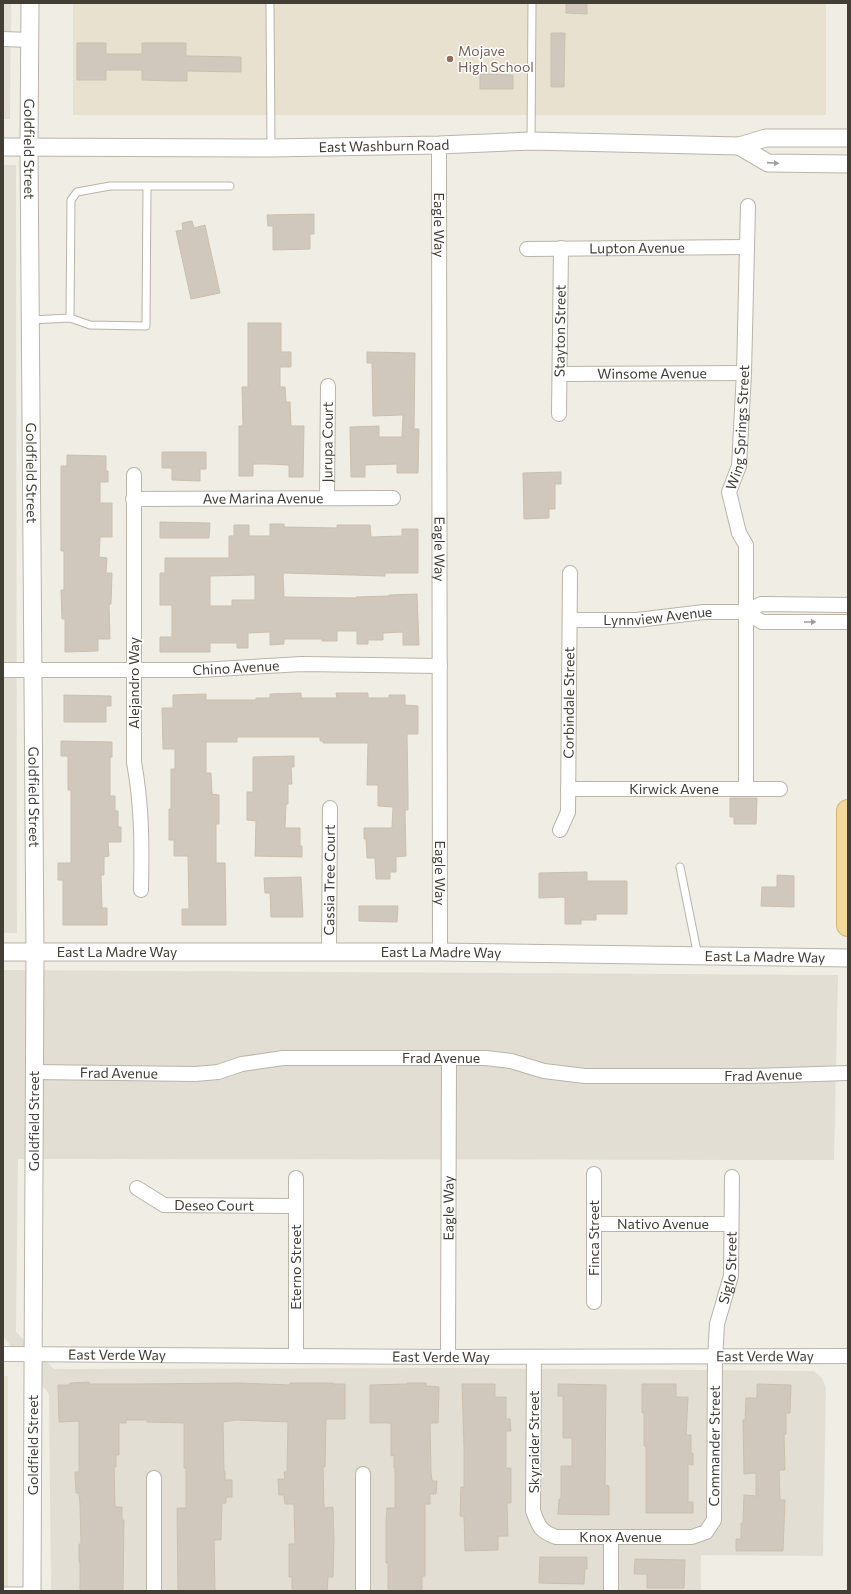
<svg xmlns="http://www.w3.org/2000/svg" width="851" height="1594" font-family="Commissioner,sans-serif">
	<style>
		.residential { fill: #e3ded3 }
		.education { fill: #e8e1d0 }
		.building { fill: #d0c8bc; stroke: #cac0b0; fill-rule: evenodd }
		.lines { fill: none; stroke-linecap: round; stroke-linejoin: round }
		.service-casing { stroke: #bab4a9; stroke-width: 9 }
		.minor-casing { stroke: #bab4a9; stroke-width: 16 }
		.tertiary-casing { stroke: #bab4a9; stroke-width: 19 }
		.primary-casing { stroke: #d4b56e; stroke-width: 24 }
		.service { stroke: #fff; stroke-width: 7 }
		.minor { stroke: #fff; stroke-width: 14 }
		.tertiary { stroke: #fff; stroke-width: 17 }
		.primary { stroke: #f2d89c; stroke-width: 22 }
		.oneway { fill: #a09e9a }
		.education-dot { fill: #8d6e63; stroke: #fff; stroke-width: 1.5 }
		.labels { text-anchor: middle; stroke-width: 3; stroke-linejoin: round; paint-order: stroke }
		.education-label { font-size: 14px; fill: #785e54; stroke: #fff; text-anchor: start }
		.street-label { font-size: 14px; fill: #423d35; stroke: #fff }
	</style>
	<rect width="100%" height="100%" fill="#f0ede5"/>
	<path class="residential" d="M3,3H11L10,119H3Z
		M3,165H16L17,933H3Z
		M3,970L838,975L834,1160L18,1159L16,1332L54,1369L443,1368L814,1371L822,1378L826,1388L823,1556L701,1555V1591H51L49,1394L3,1336Z"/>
	<path class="education" d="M73,3H826V115H73Z
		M3,1376H8V1591H3Z"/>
	<path class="building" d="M566,3H587V14L566,13Z
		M551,33H565L564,87H551Z
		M77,43H106V54H142V43H186V56L241,57V72L187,71V81H172L142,80V70H106V80H77Z
		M480,74L513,75V89H480Z
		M314,214V234H310V249L273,250V226H268L267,215Z
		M192,221L194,228L205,225L220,293L191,299L176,231L183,230L182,223Z
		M248,323H281V352H291V367H280V387H285L286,402H290L291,426H304L303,477H289V465L268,464H253V476H239V426H243L242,387H248Z
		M367,352L415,353L414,429H419L418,473H397V464L365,465V477H351L350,427L379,426V437H402L403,415L373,416L372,363H367Z
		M162,452H206V469H200V481L172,480V468H162Z
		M67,455L106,456V471H108V482H100V503H112V537H100L99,557L107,558L106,573H112L111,604H109L110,639H98V651L65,652V619H62L61,590H64V551H61V466H67Z
		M561,472V484H555V509H549V518L524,519L523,473Z
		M160,522L210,523L209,538H160Z
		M270,524H284V527L337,528V525H370L371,537L402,536V529H418V573H385V576L284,573L283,575L284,597L356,598V597L389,596V595L417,594L419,645H403V632L383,633V640H368V644H357V631H337V641H322V639H284V644L270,645V632L248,633V648H237V643H210V652H160V637H172V605H160V573H165V558H229V536H234V525H249V536H270ZM255,575V600H232V606H210V576Z
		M301,693V698H337L336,693H368V698H389V695H405V705L418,706V734H407L408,793V810H405L406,856L396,857V872H390V879H376L375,858H367L366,839H364V828H392L393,807L378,806V785H367L368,743H323V741H320V737H237V742H206V773H211L212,794L219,795V824H216V863H225L226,925H182V909H189L188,856H174V840H169V809H171V769H175V749H163L162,708H173V695L206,694V700H256V698H270V694Z
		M64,695L111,696V706H106V722H64Z
		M61,741L112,742V757H110V796H115V811H118V827H121V842H108L109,856L104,857V875H101L102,908H107V925H63V880H58V863H71V790H68V756H61Z
		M294,756V767H291L292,784H288V804H286L285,828H300V846H302V857L255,856L256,821L247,820V792H253V757Z
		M730,798H757L756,824H734V817H730Z
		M587,872V881H627V914H596V920H581V924H565V897L539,898V873Z
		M777,875L794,876V907L761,906L762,887H777Z
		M301,877L303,917H271L270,893H265L264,878Z
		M359,906H398L397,922L359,921Z
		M89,1382V1384H136L241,1383L290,1385V1383H333V1384H345V1419H326L325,1467H323L324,1508L333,1507L334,1539L333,1577H328L327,1591H292V1577H289V1544H295L294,1504H285L284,1495H279L278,1479H285L284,1472H287L288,1422L236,1420L223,1422L224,1471H225V1480H232V1497H226V1503H222L221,1540H214L215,1591H178L177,1508H186V1468H184V1423L147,1422V1420H126V1423H119V1455H116V1467H114L115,1507H122V1520H124L123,1591H80V1562H79V1544H81L80,1504L79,1493H76L75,1472H79V1421L59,1422L58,1385H70V1383Z
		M407,1383H426V1386L439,1387L438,1423H430L431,1472L432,1481H437L436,1494H430V1504H425V1576H422V1591H388V1563H386V1520L387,1508H395V1468H394V1455L391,1456V1423H370V1385L407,1384Z
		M462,1384H495V1397H506V1419H510L511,1431H506V1468H511V1503H507L508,1536H498V1550L465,1551L464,1517L460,1516L461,1487H464V1446Z
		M558,1384L606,1385L605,1485L609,1486V1515L558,1514L559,1499H561V1466H572V1438H563V1396H558Z
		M642,1384H676V1397H688L686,1435H691V1453H693V1465L688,1464V1502H693V1513H646V1446H644V1413H642Z
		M757,1384L791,1385L790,1413H786V1434H784L785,1470H779L780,1500H785L783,1551H736V1539H741V1523H743L744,1495L756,1496V1473L744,1474L743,1420H745L746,1398H757Z
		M540,1557H587V1569H585L584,1584L539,1583Z
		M635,1559L685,1560L684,1588H647V1574H634Z"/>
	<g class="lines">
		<g class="service-casing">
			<path id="service" d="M270,3L271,148
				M531,141L532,3
				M70,318L71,200L77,192L110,186H230
				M31,320L70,318L90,325L146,326L147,186
				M680,867L698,956
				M3,1591H32"/>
		</g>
		<g class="minor-casing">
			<g id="minor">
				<path d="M3,39L30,40"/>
				<path id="s1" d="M439,145L440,952"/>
				<path id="s2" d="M527,249L747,247"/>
				<path id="s3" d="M560,374L744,373"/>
				<path id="s4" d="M559,414L561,248"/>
				<path d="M134,475V762C142,806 142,846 141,890"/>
				<path id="s5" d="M327,498L328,386"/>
				<path id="s6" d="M133,499L393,498"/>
				<path d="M746,612L762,622H848"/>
				<path id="s7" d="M570,620H637L704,612H746L761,604L848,605"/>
				<path id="s8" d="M3,670H200L302,664L440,666"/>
				<path id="s9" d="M568,789H780"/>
				<path id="s10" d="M746,789V545L739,533L729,492L739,466L744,373L748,206"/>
				<path id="s11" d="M560,830L568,812L570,573"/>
				<path id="s12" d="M329,952L330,808"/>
				<path id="s13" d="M34,1072L195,1074L218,1072L242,1064L283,1058H486L511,1061L544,1071L585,1076H750L848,1073"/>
				<path id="s14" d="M137,1188L164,1205L295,1206"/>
				<path id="s15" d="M594,1224H731"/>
				<path d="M594,1302V1174"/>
				<path id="s16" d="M3,1354L448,1357L848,1356"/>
				<path d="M296,1356V1178"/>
				<path id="s17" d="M448,1357L449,1058"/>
				<path id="s18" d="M534,1357L533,1511C539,1527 540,1531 556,1537H692L706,1532L714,1520L715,1358L717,1324L731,1276L732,1177"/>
				<path d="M154,1478V1591"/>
				<path d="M611,1537V1591"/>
				<path d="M363,1591V1474"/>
			</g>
		</g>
		<g class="tertiary-casing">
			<g id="tertiary">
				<path id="s19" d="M30,3L29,147L35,952L32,1591"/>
				<path d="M739,146L768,163L848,164"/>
				<path id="s20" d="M3,147L271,148L439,145L531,141L739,146L766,138H848"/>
				<path id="s21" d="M3,952H440L848,958"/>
			</g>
		</g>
		<g class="primary-casing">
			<path id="primary" d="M848,811V925"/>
		</g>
		<use href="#service" class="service"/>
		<use href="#minor" class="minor"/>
		<use href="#tertiary" class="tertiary"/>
		<use href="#primary" class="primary"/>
	</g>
	<defs><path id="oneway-solid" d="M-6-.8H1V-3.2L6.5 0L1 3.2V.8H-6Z"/></defs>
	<g class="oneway">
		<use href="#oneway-solid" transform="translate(773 163) rotate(4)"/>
		<use href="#oneway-solid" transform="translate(810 622)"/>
	</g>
	<circle class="education-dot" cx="450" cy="59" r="4"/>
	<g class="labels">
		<g class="education-label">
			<text x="458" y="56">Mojave<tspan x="458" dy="16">High School</tspan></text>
		</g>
		<g class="street-label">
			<text dy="5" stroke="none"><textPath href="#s20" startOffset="381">East Washburn Road</textPath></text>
			<text dy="5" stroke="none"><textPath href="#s19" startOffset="146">Goldfield Street</textPath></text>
			<text dy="5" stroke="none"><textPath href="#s1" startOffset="80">Eagle Way</textPath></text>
			<text dy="5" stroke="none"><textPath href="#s2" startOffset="110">Lupton Avenue</textPath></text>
			<text dy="5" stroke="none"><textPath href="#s4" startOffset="83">Stayton Street</textPath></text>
			<text dy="5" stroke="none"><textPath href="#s3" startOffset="92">Winsome Avenue</textPath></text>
			<text dy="5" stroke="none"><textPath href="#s10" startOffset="366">Wing Springs Street</textPath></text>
			<text dy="5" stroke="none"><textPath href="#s5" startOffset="56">Jurupa Court</textPath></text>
			<text dy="5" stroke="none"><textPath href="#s19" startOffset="470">Goldfield Street</textPath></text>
			<text dy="5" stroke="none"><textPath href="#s6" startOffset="130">Ave Marina Avenue</textPath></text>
			<text dy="5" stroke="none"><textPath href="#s1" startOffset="404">Eagle Way</textPath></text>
			<text dy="5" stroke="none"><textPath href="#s7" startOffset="88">Lynnview Avenue</textPath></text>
			<text dy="5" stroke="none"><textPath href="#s8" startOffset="233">Chino Avenue</textPath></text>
			<text transform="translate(134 683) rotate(-90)" y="5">Alejandro Way</text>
			<text dy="5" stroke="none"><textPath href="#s11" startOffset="129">Corbindale Street</textPath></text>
			<text dy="5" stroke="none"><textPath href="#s9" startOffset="106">Kirwick Avene</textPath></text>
			<text dy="5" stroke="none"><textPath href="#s19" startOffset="794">Goldfield Street</textPath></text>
			<text dy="5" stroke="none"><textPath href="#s1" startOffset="728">Eagle Way</textPath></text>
			<text dy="5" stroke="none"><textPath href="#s12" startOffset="72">Cassia Tree Court</textPath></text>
			<text dy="5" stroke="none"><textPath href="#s21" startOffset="114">East La Madre Way</textPath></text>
			<text dy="5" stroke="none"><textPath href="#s21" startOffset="438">East La Madre Way</textPath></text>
			<text dy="5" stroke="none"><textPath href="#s21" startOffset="762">East La Madre Way</textPath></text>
			<text dy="5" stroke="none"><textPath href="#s13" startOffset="409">Frad Avenue</textPath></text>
			<text dy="5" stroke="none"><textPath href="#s13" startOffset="85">Frad Avenue</textPath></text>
			<text dy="5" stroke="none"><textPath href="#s13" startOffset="733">Frad Avenue</textPath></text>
			<text transform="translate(34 1121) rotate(-90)" y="5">Goldfield Street</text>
			<text dy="5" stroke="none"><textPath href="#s14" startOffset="82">Deseo Court</textPath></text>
			<text dy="5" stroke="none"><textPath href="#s17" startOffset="149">Eagle Way</textPath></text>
			<text dy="5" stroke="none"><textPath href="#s15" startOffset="69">Nativo Avenue</textPath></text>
			<text transform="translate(594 1238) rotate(-90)" y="5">Finca Street</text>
			<text transform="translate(296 1267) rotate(-90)" y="5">Eterno Street</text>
			<text dy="5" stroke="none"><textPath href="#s18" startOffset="610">Siglo Street</textPath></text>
			<text dy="5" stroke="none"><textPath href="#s16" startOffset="114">East Verde Way</textPath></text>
			<text dy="5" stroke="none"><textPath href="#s16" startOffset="438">East Verde Way</textPath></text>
			<text dy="5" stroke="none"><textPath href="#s16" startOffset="762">East Verde Way</textPath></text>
			<text transform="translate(534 1442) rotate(-90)" y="5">Skyraider Street</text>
			<text transform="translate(33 1445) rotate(-90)" y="5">Goldfield Street</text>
			<text dy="5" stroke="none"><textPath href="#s18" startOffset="430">Commander Street</textPath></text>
			<text dy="5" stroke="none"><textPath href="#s18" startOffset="255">Knox Avenue</textPath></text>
		</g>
	</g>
	<rect width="851" height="1594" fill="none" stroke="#423d35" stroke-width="8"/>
</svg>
